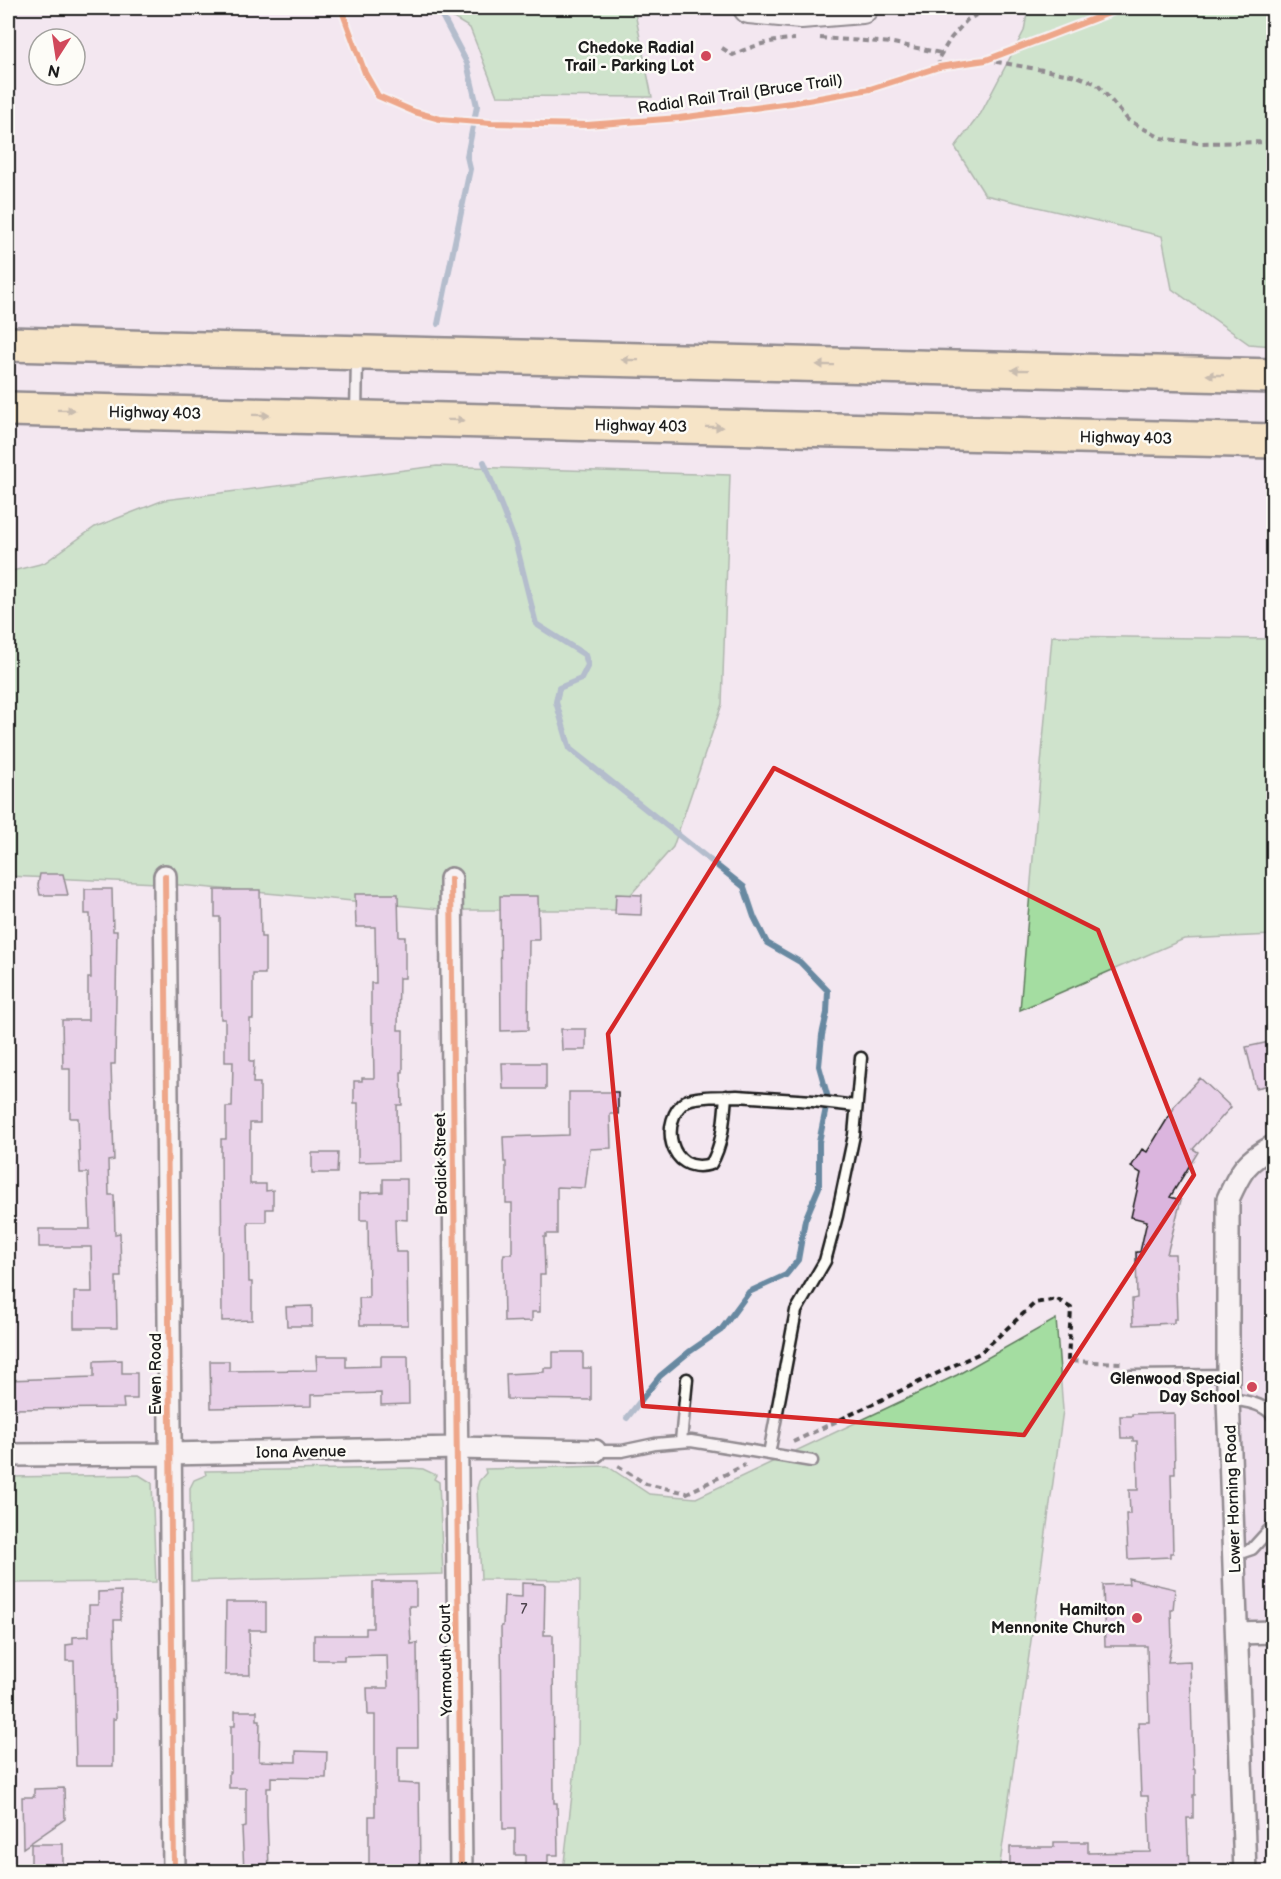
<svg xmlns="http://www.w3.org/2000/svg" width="1281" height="1879" font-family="'Balsamiq Sans',sans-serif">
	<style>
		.built { fill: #ecd8eb }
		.green { fill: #a4dda1; stroke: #607c5e; stroke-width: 1.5 }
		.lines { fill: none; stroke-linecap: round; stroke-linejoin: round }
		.stream { stroke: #6889a1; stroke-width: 6 }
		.building { fill: #dbb5de; stroke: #1c1c1c; stroke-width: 1.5 }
		.lane-casing { stroke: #1c1c1c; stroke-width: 15 }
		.street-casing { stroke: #1c1c1c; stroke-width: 26 }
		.secondary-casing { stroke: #1c1c1c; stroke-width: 34 }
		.highway-casing { stroke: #1c1c1c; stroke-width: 38 }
		.path { stroke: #1c1c1c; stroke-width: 4; stroke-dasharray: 6 4.5; stroke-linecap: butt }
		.lane { stroke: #fdfcf7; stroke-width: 10 }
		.street { stroke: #fdfcf7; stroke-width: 21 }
		.secondary { stroke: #fdfcf7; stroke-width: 30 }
		.highway { stroke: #fadf96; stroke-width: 33 }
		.cycleway-casing { stroke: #fdfcf7; stroke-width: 10 }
		.cycleway { stroke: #e8590c; stroke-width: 6 }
		.oneway { fill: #96875f }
		.marked { fill: none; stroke: #d62828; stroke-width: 4.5; stroke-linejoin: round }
		.poi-dot { fill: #d1495b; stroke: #fdfcf7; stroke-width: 2 }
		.labels { text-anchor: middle; stroke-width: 5; stroke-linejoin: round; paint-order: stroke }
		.number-label { font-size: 14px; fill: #4c424c }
		.poi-label { font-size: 16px; font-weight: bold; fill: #1c1c1c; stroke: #fdfcf7; text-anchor: end }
		.street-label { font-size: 16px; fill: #1c1c1c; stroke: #fdfcf7 }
	</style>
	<rect width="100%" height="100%" fill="#f3e7f0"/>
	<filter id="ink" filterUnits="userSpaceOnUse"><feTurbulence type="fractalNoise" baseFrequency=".0167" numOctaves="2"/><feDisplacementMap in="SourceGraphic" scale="12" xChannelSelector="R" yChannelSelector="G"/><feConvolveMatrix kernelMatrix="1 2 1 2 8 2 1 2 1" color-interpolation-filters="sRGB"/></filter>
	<g filter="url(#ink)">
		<path class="built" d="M1273,1148V1629L1239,1630L1229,1240L1241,1174Z"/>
		<path class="green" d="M437,8H634L652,97L497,96L470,28Z
			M1028,8H1273V346L1249,344L1172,289L1162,236L985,195L955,147L981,113L1024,31Z
			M437,466L730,475L722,704L673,847L617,910H450L157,883L8,876V572L44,563L95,527L164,500Z
			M1052,636L1273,639V935L1184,939L1020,1010Z
			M1056,1319L1063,1410L999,1871H563L578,1744L580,1580L481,1579L477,1488L479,1481L486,1473L485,1469L607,1466L649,1494L696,1498L957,1375Z
			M412,1468L423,1469L436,1475L434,1479L439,1482L443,1574L191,1581L190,1488L194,1480L206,1475L205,1471Z
			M139,1475L152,1483L156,1582L8,1583V1477Z"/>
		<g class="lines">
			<path class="stream" d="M438,8L467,63L477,106L467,156L470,169L438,324
				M484,462L516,544L536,624L585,655L588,665L581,679L559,688L556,702L570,749L744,887L754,917L767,943L800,962L828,991L827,1013L822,1035L819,1066L828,1098L819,1142V1187L805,1220L798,1260L786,1275L749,1292L721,1330L689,1352L660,1376L627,1418"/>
		</g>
		<path class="building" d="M40,874H63L68,895H40L38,885Z
			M85,889H112L113,931H117L115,1064H111L114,1160L108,1161L109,1195H114L115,1234L120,1233L121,1277H116L117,1328H74V1292H92L91,1247H39V1229H90L88,1173H80L78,1118H70V1069H63L62,1020H88V978H91L90,914H85Z
			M215,890H260L261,937H265V974H253V1019H250V1061H254L253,1083H260V1123H250V1184H266V1191L273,1190V1209H266V1222H248L249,1282H252V1320L222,1321L221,1139H226V1107H232L233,1062H225V1019H221L220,917H215Z
			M355,894H398L399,937H405V978H399L398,1030H403V1072H401L402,1105H397L398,1161L358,1162V1103H354V1081H362V1078H374L373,1024H371V983H376L375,927H356Z
			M616,894L642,895L641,915L615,914Z
			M500,896H538L539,940H529L528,1030L501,1031Z
			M561,1029H586V1050H562Z
			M1274,1041V1084L1256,1088L1246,1047Z
			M502,1063H546V1089H503Z
			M1200,1078L1231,1107L1193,1149L1198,1152L1170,1197L1181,1200L1167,1254H1175L1177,1319H1174V1323L1133,1325L1132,1299L1137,1298L1136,1252H1140L1147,1221L1131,1217L1141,1173L1131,1167L1142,1149L1147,1152L1174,1108L1173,1107Z
			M569,1092H618V1114H610L611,1148L590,1149L585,1188L557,1187V1234H546V1237H544L545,1275H540V1312H532V1321L504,1322L503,1259L504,1254H512V1203H506V1162H504L503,1137L569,1135Z
			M312,1153H338L337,1173H312Z
			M383,1179H407V1220L395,1219L396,1252H407L408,1325H360L359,1298H369L368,1220H360V1193L383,1192Z
			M312,1306V1326H287L286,1307Z
			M553,1352H583V1368H591V1400L507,1399L506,1374L544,1372V1368H553Z
			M316,1356H346V1367L381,1366V1356H408L409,1404L381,1405V1393L311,1395V1406L211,1408L210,1361H229V1371L317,1370Z
			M122,1360V1373H137V1399H123L124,1408L8,1409V1380L94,1377V1361Z
			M1174,1413L1175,1474H1171L1173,1553H1170V1557L1128,1559L1126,1514H1130L1129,1490H1138L1137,1441H1133V1438H1121L1120,1416H1132V1414Z
			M1128,1578L1175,1589L1173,1610H1171L1172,1642L1168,1662L1190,1661L1193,1769H1195V1795H1193V1818H1187L1189,1872H1010V1847H1054V1842H1088V1853L1150,1852L1148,1796H1141L1138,1722H1149L1147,1646H1105L1103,1585L1129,1584Z
			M373,1582H416V1606H409L411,1644L417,1643L418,1747H398V1783L419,1784L420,1872H369V1816H375V1715H368L367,1688H388L387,1655L344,1656V1660H314V1635H366V1628H373Z
			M522,1583L545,1584L544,1635H553L554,1803H557L558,1855H548V1872H525V1855H515V1829H503L501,1626H503L504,1596L522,1597Z
			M121,1591V1620H114L116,1719H113V1766H76L74,1661H66V1645L73,1644V1637L89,1636V1605H98V1592Z
			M226,1602H266V1630H249L250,1675H225Z
			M235,1711H257V1720H260L259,1761L296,1762V1751L327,1752L326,1778L271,1777V1788H267V1814L269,1870L244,1872L242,1828L246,1827V1788H229V1772H231V1726H235Z
			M64,1788L65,1819L23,1848L22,1797H34V1789Z
			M31,1844H63V1872H31Z"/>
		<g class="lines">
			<g class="lane-casing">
				<path id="lane" d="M356,416L357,356
					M726,1096C724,1119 723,1144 711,1164C668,1177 659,1119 686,1101C697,1095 724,1097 737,1096L813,1101L856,1106
					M1130,1376L1228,1375
					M1228,1398C1245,1402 1263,1402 1274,1417
					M681,1441L687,1379
					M595,1451H622L655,1444L691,1441L812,1461
					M769,1454L796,1311L825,1261L837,1216L854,1135L861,1058
					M1234,1555L1252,1549L1271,1528L1274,1522"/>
			</g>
			<g class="street-casing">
				<path id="street" d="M165,876L174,1872
					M451,879L461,1872
					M8,1455L169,1454L457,1448L595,1451
					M1238,1633L1274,1632
					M1245,1872L1228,1398V1199C1241,1170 1246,1161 1274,1146"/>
			</g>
			<g class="secondary-casing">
				<path id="secondary" d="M749,8L801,13L862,8"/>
			</g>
			<g class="highway-casing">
				<path id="highway" d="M8,344L1274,376
					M8,409L1274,441"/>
			</g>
			<path class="path" d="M341,8L365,73L378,96L415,112L440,119L491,123L587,125L679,118L791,103L870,89L939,67L986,60L1077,76L1097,84L1128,120L1161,138L1198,143L1274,142
				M820,38L893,43L941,53
				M722,48L733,55C754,45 772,40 795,39
				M986,60L1122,8
				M940,67L938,59L951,38L967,20L989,8
				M793,1442L980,1353L1035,1303L1057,1299L1071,1308L1068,1361L1122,1363
				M618,1466L646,1484L687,1493L745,1465"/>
			<use href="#lane" class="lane"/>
			<use href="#street" class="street"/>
			<use href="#secondary" class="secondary"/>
			<use href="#highway" class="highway"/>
			<g class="cycleway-casing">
				<path id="cycleway" d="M341,8L365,73L378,96L415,112L440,119L491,123L587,125L679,118L791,103L870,89L939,67L986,60
					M976,61L986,60L1122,8
					M165,876L174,1872
					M451,879L461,1872"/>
			</g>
			<use href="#cycleway" class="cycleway"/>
		</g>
		<defs><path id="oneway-solid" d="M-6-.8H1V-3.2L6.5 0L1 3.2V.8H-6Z" transform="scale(1.5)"/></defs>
		<g class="oneway">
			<use href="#oneway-solid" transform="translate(630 360) rotate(-179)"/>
			<use href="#oneway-solid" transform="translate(825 365) rotate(-179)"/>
			<use href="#oneway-solid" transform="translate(1020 370) rotate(-179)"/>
			<use href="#oneway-solid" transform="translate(1215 375) rotate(-179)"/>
			<use href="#oneway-solid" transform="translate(66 410) rotate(1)"/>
			<use href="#oneway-solid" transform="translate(261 415) rotate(1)"/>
			<use href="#oneway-solid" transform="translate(456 420) rotate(1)"/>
			<use href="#oneway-solid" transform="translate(714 427) rotate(1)"/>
		</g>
	</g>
	<path d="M0 0H1281V1879H0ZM774,768L1098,930L1194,1175L1024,1435L643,1406L608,1034Z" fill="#f3e7f0" fill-opacity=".55" fill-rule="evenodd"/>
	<path class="marked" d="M774,768L1098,930L1194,1175L1024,1435L643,1406L608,1034Z"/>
	<g class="poi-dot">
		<circle cx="706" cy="56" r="6"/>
		<circle cx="1252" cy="1387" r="6"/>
		<circle cx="1137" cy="1618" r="6"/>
	</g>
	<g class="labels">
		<g class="number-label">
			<text x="524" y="1614">7</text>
		</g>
		<g class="poi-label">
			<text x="694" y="53">Chedoke Radial<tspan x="694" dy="18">Trail - Parking Lot</tspan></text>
			<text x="1240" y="1384">Glenwood Special<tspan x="1240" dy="18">Day School</tspan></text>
			<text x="1125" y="1615">Hamilton<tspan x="1125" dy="18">Mennonite Church</tspan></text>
		</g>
		<g class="street-label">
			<text transform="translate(740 93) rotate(-8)" y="6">Radial Rail Trail (Bruce Trail)</text>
			<text transform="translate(155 412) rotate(1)" y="6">Highway 403</text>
			<text transform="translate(641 425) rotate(1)" y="6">Highway 403</text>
			<text transform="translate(1126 437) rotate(1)" y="6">Highway 403</text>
			<text transform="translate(440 1164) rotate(-91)" y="6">Brodick Street</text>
			<text transform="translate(155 1374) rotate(-90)" y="6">Ewen Road</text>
			<text transform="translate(301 1451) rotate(-1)" y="6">Iona Avenue</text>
			<text transform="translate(1232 1499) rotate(-92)" y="6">Lower Horning Road</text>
			<text transform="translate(445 1660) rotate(-91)" y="6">Yarmouth Court</text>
		</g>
	</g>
	<rect width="1281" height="1879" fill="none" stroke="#fdfcf7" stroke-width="30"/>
	<rect x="15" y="15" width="1251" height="1849" fill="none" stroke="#1c1c1c" stroke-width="2" filter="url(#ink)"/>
	<g transform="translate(57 57) rotate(192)"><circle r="28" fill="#fdfcf7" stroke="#a3a29f" stroke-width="1.5"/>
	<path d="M0-4.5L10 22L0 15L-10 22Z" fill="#d1495b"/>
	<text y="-9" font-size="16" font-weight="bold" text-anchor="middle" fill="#1c1c1c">N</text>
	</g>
</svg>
